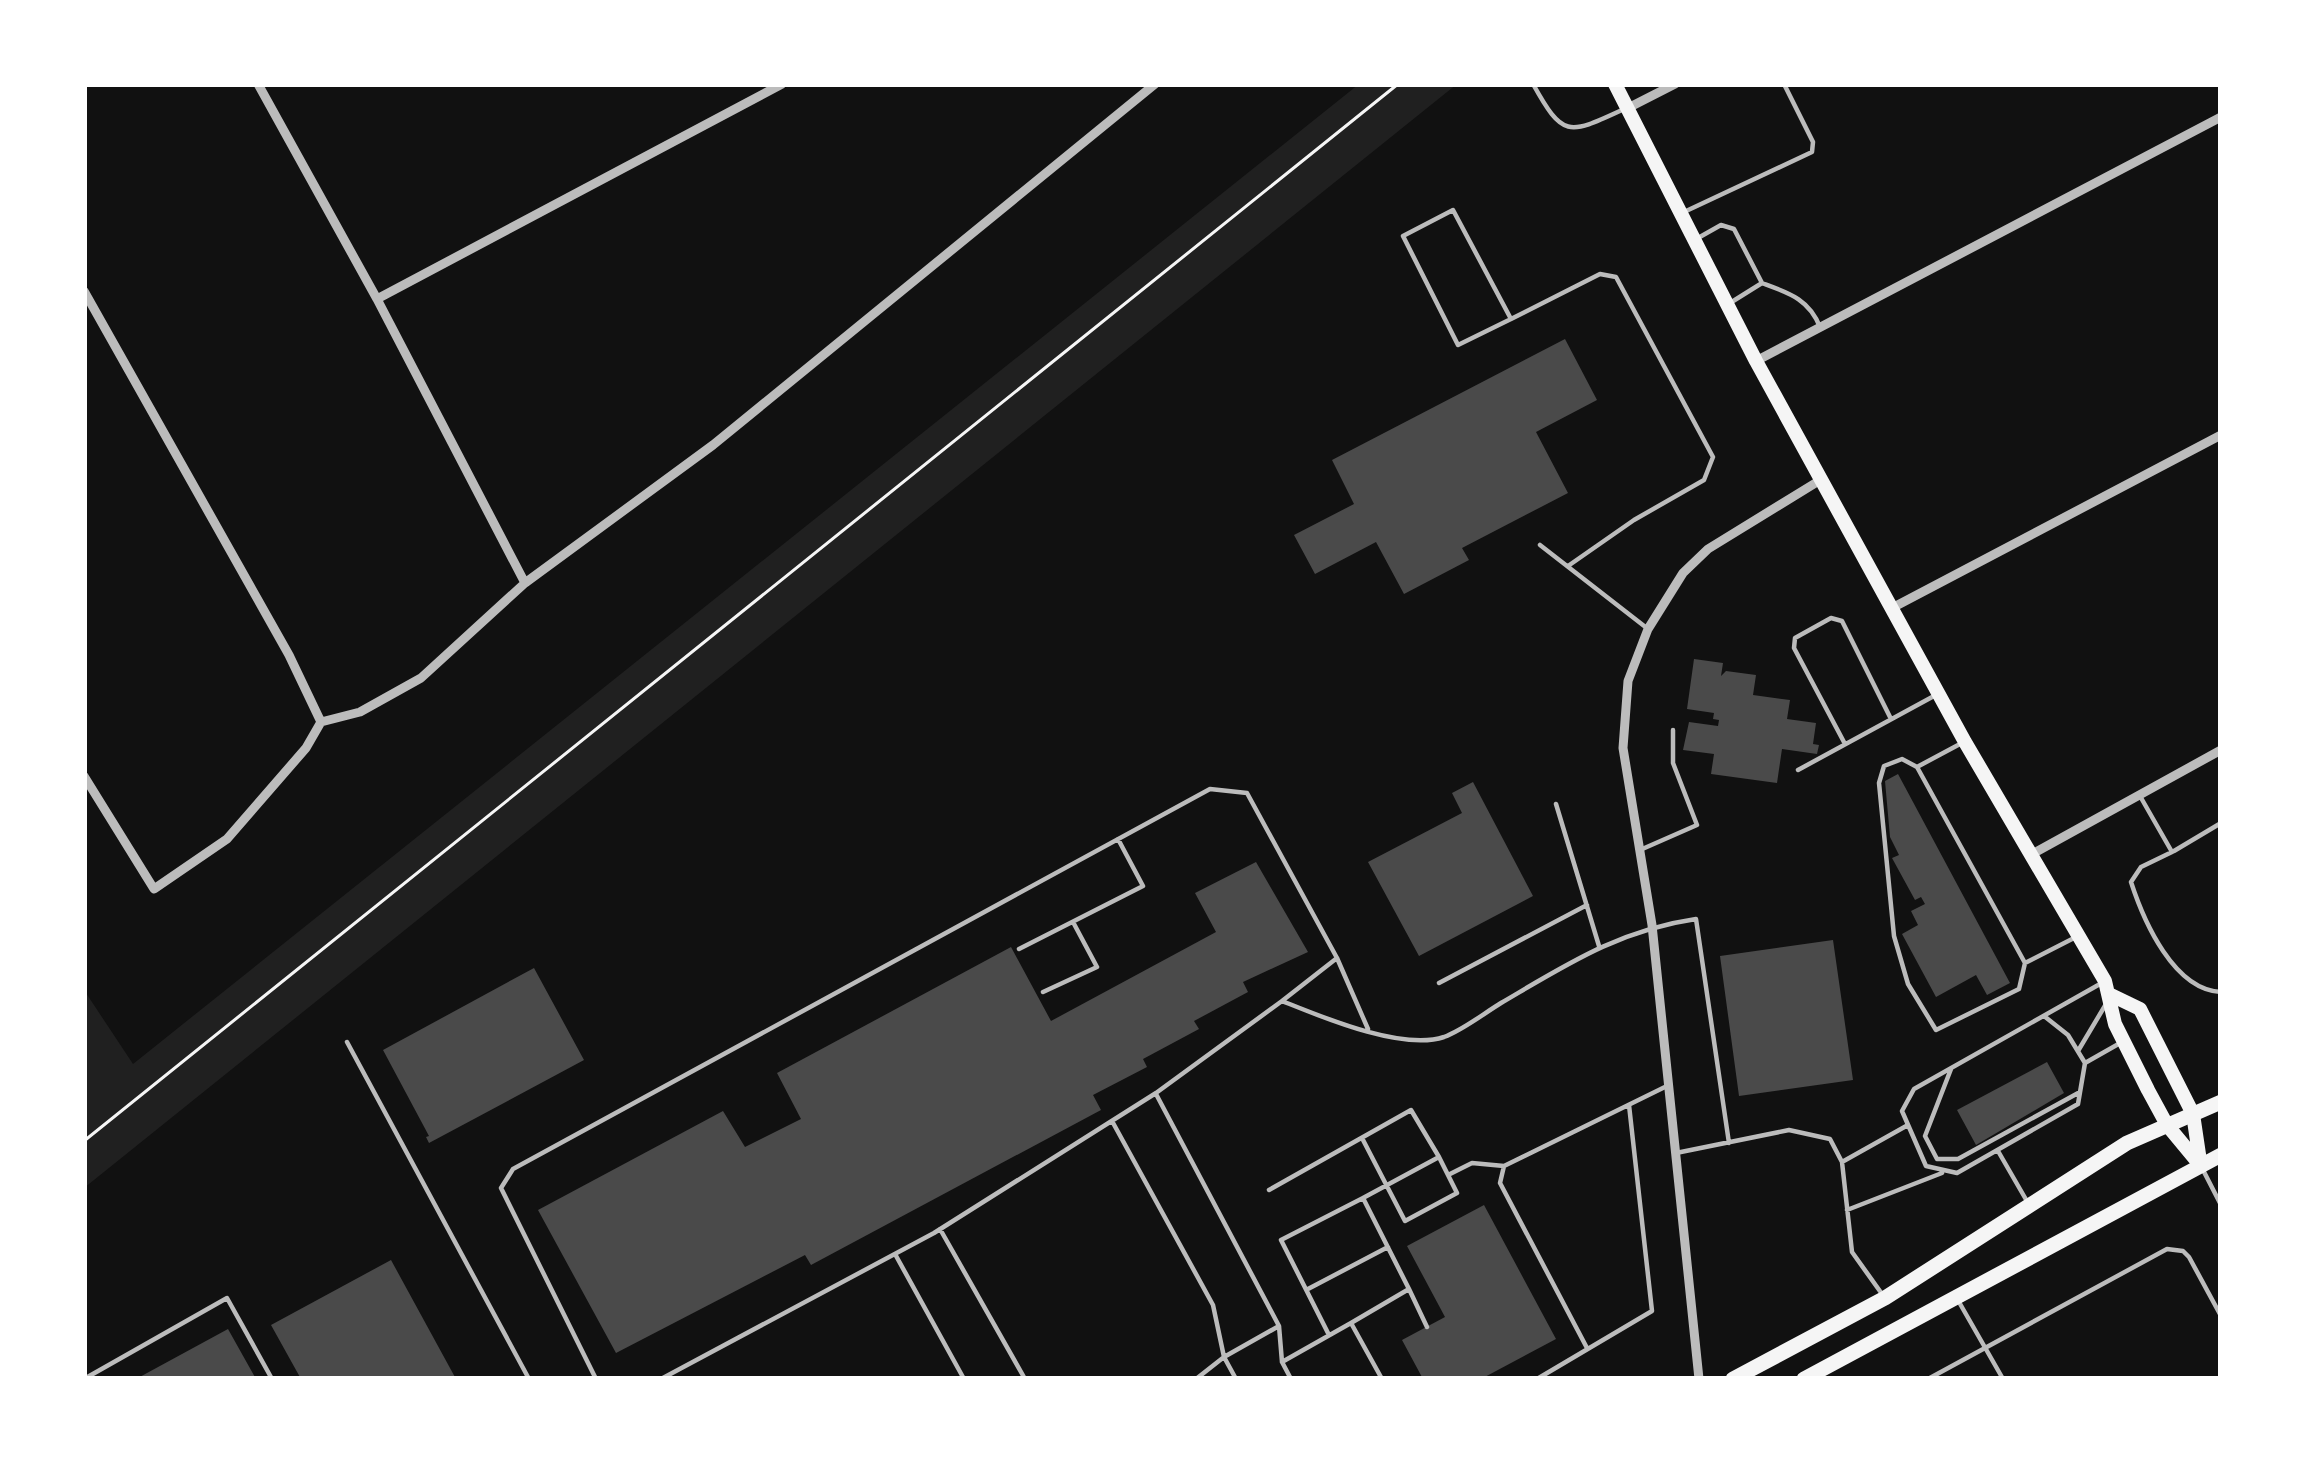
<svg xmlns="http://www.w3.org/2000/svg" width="2305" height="1463" font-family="Overpass,sans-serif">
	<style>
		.green { fill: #202020 }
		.building { fill: #4a4a4a }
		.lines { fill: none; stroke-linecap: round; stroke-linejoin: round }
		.path { stroke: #f5f5f5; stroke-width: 3 }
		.service { stroke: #bcbcbc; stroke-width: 4.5 }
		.minor { stroke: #bcbcbc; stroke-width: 9 }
		.secondary { stroke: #f5f5f5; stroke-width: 14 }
		.primary { stroke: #f5f5f5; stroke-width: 15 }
	</style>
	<rect width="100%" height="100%" fill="#111"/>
	<path class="green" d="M1359,84H1457L84,1188V990L133,1064Z"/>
	<path class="building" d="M1565,339L1597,400L1536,432L1568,493L1462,548L1469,560L1404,594L1376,542L1315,574L1294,535L1354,504L1332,460Z
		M1694,659L1723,663L1721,676L1726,671L1756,675L1753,695L1790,700L1787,719L1816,723L1813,744L1819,745L1817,754L1782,749L1777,783L1711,774L1714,754L1683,750L1689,722L1718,726L1719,720L1713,719L1714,713L1687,709Z
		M1898,774L2010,983L1987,995L1976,975L1936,997L1902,934L1918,925L1911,911L1925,904L1921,897L1915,900L1892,858L1899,855L1890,837L1885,781Z
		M1473,782L1533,896L1419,956L1368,862L1462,813L1452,793Z
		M1256,862L1308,952L1243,982L1248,992L1194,1021L1199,1029L1143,1059L1147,1067L1093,1095L1101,1110L811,1265L805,1255L616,1353L538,1210L723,1111L745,1147L801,1119L777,1073L1011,947L1051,1021L1216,932L1195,893Z
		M1833,940L1853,1080L1739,1096L1720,956Z
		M534,968L584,1060L429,1143L426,1137L429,1136L383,1050Z
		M2047,1062L2064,1093L1976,1145L1957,1110Z
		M1484,1205L1556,1339L1481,1379H1423L1402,1340L1445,1317L1407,1246Z
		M391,1260L456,1379H301L271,1325Z
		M228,1329L256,1379H136Z"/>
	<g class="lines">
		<path class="path" d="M84,1141L1398,84"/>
		<path class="service" d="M1533,84C1563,138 1568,135 1622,110
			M1684,212L1812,152L1813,142L1784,84
			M1698,238L1721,225L1734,229L1762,283L1730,303
			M1762,283C1789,293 1809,299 1820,327
			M1511,319L1458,345L1403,236L1453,210L1511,319L1600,274L1616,277L1713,457L1704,480L1634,520L1568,566
			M1540,545L1648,629
			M1845,744L1794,648L1795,638L1831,618L1842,621L1891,719
			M1960,744L1917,767L2025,963L2076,937
			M1917,767L1902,759L1884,766L1879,783L1894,936L1908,984L1936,1030L2019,989L2025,963
			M1798,770L1934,696
			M2140,796L2172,852L2141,867L2131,882C2144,922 2174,990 2221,992
			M1556,804L1599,946
			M1640,850L1697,825L1673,763V730
			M2174,851L2221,823
			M1019,949L1143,886L1118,839
			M1439,983L1587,905
			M1043,992L1097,967L1073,922
			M1282,1001L1337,958
			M2044,1016L2068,1035L2085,1063L2078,1104L1957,1173L1926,1166L1902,1111L1914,1089L2100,984
			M347,1042L529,1379
			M2078,1051L2106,1004
			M2085,1063L2122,1042
			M1951,1069L1925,1136L1937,1159H1958L2080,1092
			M1156,1094L1279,1326L1282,1362L1291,1379
			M1112,1121L1213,1305L1224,1357L1236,1379
			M1362,1138L1405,1221L1457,1193L1439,1157
			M1998,1151L2028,1203
			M1676,1153L1789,1130L1830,1139L1842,1162L1852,1252L1882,1294
			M1842,1162L1908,1125
			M2202,1168L2221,1205
			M1448,1175L1472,1163L1504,1166
			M1269,1190L1411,1110L1439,1157L1363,1198
			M1847,1210L1942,1173
			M940,1229L1025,1379
			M895,1254L964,1379
			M1308,1289L1388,1247
			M1959,1302L2003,1379
			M1351,1323L1409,1289L1427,1327
			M1329,1335L1281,1240L1363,1198L1409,1289
			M1587,1348L1500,1183L1504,1166L1669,1085
			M1282,1362L1351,1323L1382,1379
			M84,1379L227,1298L272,1379
			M596,1379L501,1188L513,1169L1210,789L1247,793L1337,958L1368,1029
			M661,1379L934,1233L1156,1093L1282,1001C1322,1017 1402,1051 1444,1037C1463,1030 1483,1014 1501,1003C1566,965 1619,930 1696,919L1729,1143
			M1196,1379L1224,1357L1279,1326
			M1537,1379L1652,1311L1629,1105
			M1928,1379L2167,1249L2183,1251L2189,1257L2221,1316"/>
		<path class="minor" d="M258,84L377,299L525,583
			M1628,108L1675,84
			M84,291L289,655L321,722
			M377,299L782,84
			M1756,361L2221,117
			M1892,608L2221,435
			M84,776L154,889L227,839L306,748L321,722L360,712L421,678L525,583L713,445L1155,84
			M2034,853L2221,750
			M1699,1379L1652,925L1623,748L1628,681L1648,629L1683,573L1708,549L1822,479"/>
		<path class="secondary" d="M1615,84L1756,361L1965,742L2105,981L2115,1024L2148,1090L2167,1125L2201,1166
			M2111,995L2140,1009L2193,1114L2200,1161"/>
		<path class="primary" d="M1733,1379L1885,1298L2127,1143L2221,1102
			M1804,1379L2221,1155"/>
	</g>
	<rect width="2305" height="1463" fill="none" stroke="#ffffff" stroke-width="174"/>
</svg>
